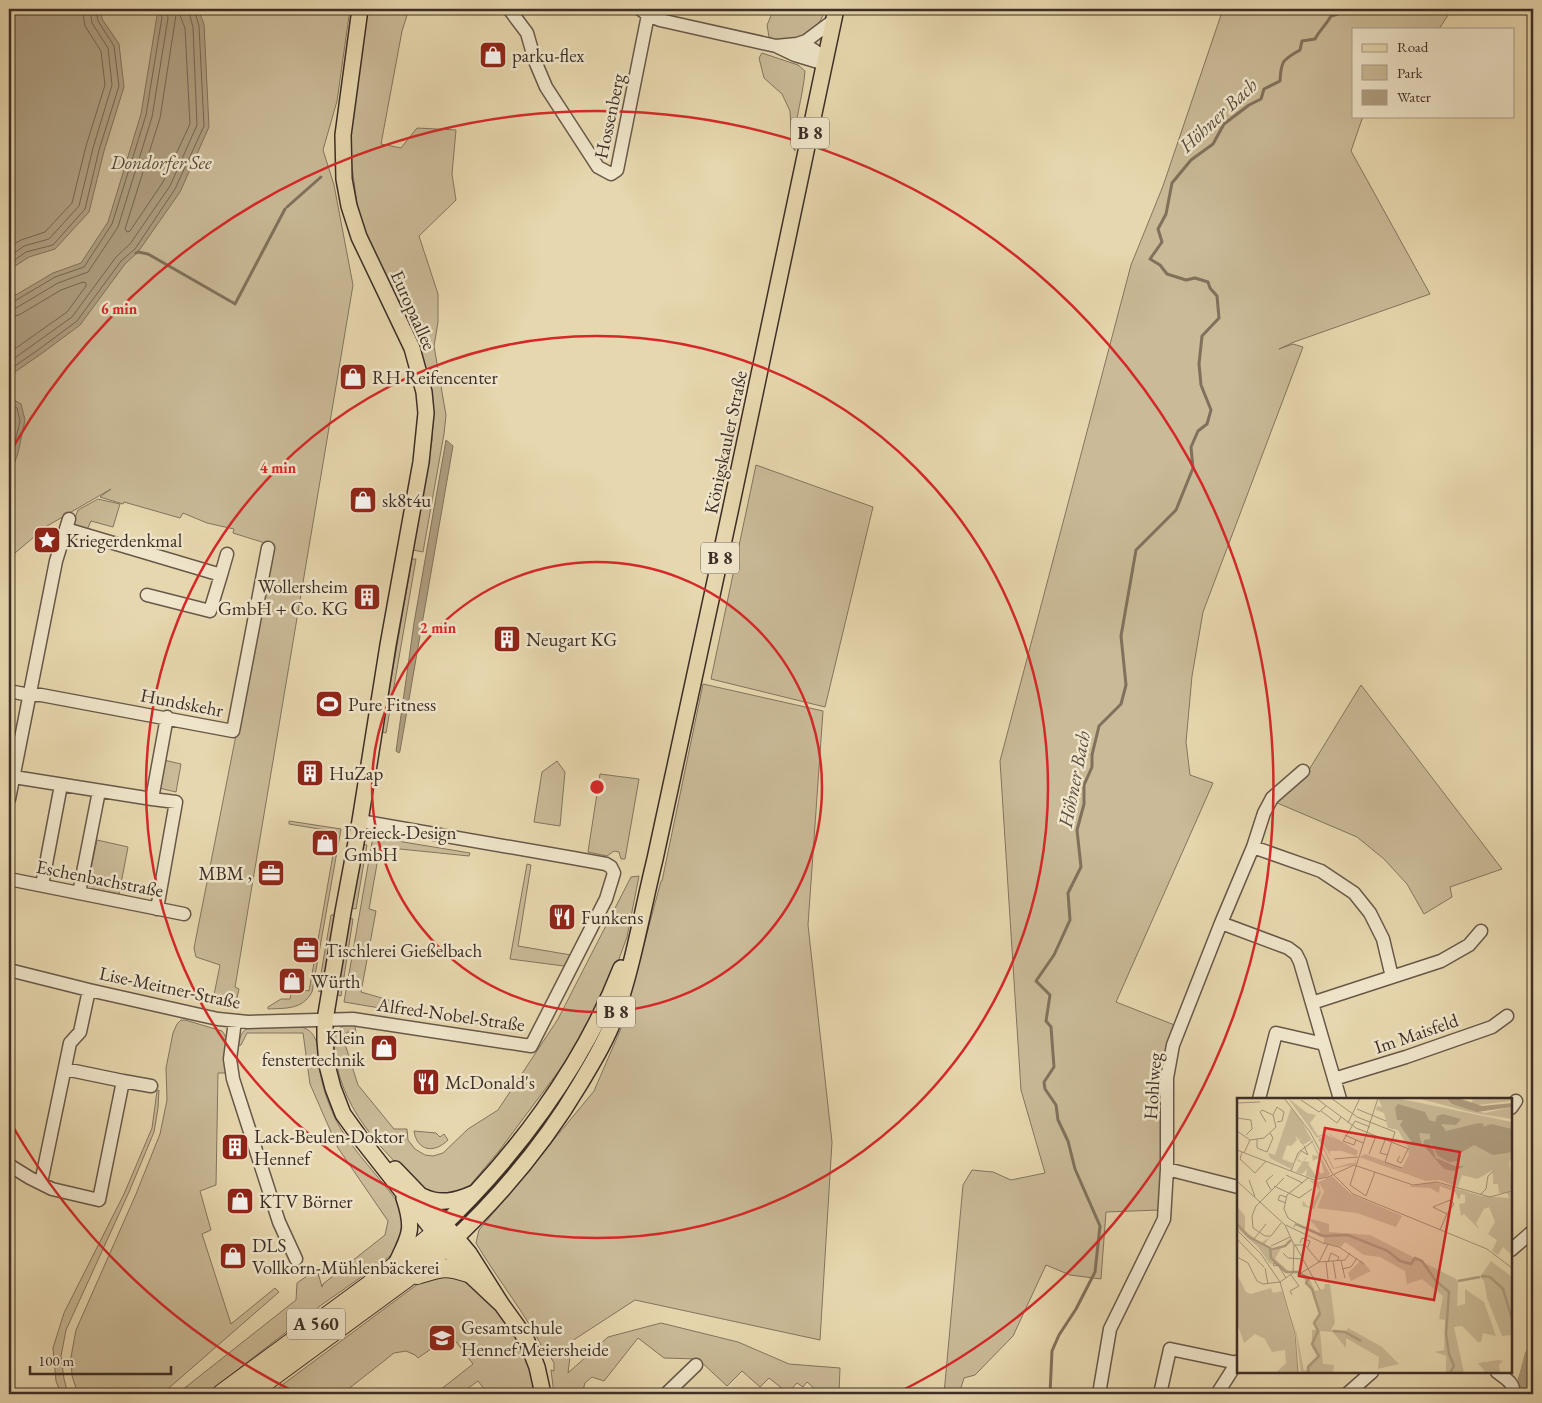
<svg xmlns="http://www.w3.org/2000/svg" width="1542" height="1403" font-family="'EB Garamond',serif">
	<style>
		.green { fill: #caba97; stroke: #84745f }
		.water { fill: #ae9e80; stroke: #81715c }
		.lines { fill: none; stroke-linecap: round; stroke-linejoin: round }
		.shore { stroke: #766654; stroke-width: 1 }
		.stream { stroke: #81715c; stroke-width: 3 }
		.river { stroke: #ae9e80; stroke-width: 18 }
		.minor-casing { stroke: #685849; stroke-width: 15 }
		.major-casing { stroke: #3e2e27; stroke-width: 18 }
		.highway-casing { stroke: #3e2e27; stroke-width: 20 }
		.minor { stroke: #efe5ca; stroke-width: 12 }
		.major { stroke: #e7d7ae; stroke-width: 15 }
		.highway { stroke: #e7d7ae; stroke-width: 18 }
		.ring { fill: none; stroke: #d62828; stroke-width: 2.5 }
		.labels { text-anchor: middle; stroke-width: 5; stroke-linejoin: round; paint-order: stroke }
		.shield { fill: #efe5ca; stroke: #736558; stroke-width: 1 }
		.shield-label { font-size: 18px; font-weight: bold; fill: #3e2e27 }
		.poi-label { font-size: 19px; fill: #3e2e27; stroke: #efe5ca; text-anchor: start }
		.street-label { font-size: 19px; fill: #3e2e27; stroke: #efe5ca }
		.park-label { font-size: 19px; font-style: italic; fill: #5a4a3d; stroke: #efe5ca }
		.water-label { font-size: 20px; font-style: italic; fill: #5a4a3d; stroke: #efe5ca }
		.inset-river { fill: none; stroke: #ae9e80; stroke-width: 2.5 }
		.inset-road { fill: none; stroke: #a39378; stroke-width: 1 }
		.view { fill: #d62828; fill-opacity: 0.15; stroke: #d62828; stroke-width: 2.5 }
		.inset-edge { fill: none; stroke: #3e2e27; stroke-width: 2.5 }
		.centre { fill: #d62828; stroke: #efe5ca; stroke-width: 2.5 }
		.ring-label { font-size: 15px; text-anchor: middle; font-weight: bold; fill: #d62828; stroke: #efe5ca; stroke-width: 5; stroke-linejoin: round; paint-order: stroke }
	</style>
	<rect width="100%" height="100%" fill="#e7d7ae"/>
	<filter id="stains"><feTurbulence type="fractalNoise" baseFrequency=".004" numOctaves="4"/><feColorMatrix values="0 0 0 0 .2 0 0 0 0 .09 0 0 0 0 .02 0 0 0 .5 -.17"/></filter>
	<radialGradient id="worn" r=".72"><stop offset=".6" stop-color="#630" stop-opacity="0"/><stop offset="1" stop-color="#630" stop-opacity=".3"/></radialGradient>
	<path class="green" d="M9,9H350L337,101L323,150L334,185L353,285L235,987L239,989L237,998L232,1005L213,1000L220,965L196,957L194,948L236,735L265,543L233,533L234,529L207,523L183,513L180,518L124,502L123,504L100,497L111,489L47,526L9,558Z
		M365,9H409L402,31L381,144L401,148L417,128L456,130L452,174L456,200L419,236L438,294V322L434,346L446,415L444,434L423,552L413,550L432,440V416L366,243L357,204L349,144Z
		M774,9H825C822,22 813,31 804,40L780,42L769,37L767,25Z
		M1223,9H1452L1439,29H1353V116H1363L1351,151L1430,294L1294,342L1279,349L1293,344L1303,347L1203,612L1192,676L1186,742L1190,775L1213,783L1116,1002L1177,1026L1159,1210L1106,1212L1101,1279L1070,1275L1046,1265L1013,1336L975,1375L964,1378L959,1394H944L963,1185L972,1170L993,1172L1011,1180L1045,1173L1021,1090L1000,761L1131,265L1163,186Z
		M762,53L798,65L805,71C803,98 793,123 795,151L792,146L790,111L782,94L764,78L759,58Z
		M756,465L873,507L825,707L711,679Z
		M98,499L120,504L113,527L91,521L87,530L72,526L78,510Z
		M412,559H416L386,733L382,732Z
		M703,684L823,711L808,925L832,1142L820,1340L635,1300L572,1341L568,1373L608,1337L661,1323L738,1342L789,1364L840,1368L839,1394H811L810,1393L814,1388L807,1382L803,1387L797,1383L788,1393L769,1378L760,1387L742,1371L727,1386L698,1359L664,1358L638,1338L604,1381L592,1377L585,1383L582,1394H554L551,1370L554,1371V1363L549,1354L547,1357C528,1316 499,1282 476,1243L479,1230L594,1091L622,1026L661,881H662Z
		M1361,685L1502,869L1450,887L1452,897L1424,914L1407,884L1384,859L1357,837L1275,802L1304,778Z
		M164,760L181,764L176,792L159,788Z
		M557,761L565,772L560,826L534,822L542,772Z
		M600,774L639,779L625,859H621L619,852L614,851L607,856L588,852Z
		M289,821L341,829L312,992C302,1010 286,1008 268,1009V1007L281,999H290L292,988L309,991L337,832L289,824Z
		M373,837L470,853L469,856L380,847L369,909L376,911L361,992L451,1018V1020L344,1002Z
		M97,840L128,847L119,894L87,888Z
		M363,844L367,845L356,909L352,908Z
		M527,864L531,865L518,946L571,955L564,966L510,959Z
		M639,876L627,937L608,989L583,1035L558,1072L499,1151L466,1190L454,1196L432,1197C389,1158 343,1115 335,1055C333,1037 333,1028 352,1023L355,1027L356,1033L347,1032L345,1044L358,1085L394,1129H407L408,1140L415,1149L425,1155L433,1156L443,1153L468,1129L498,1110L558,1019L631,877Z
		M331,915H335L322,992L318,991Z
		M349,918L353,919L341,996L337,995Z
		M181,1020H185L222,1031C231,1040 226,1061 226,1073H218L216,1185L200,1191L211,1230L202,1234L231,1324L275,1288L279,1292L162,1394H78L72,1376L71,1357L76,1330L136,1194L160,1134L167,1100L166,1068L173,1033L177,1024Z
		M250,1027H300C321,1030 318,1056 320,1072C322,1084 326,1097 331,1109C340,1134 364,1160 381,1181C391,1193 400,1204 407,1219L397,1250L384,1261L320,1306L206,1394H177L296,1300L297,1283L317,1269L322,1287L323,1284L385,1235L388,1221L338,1148L310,1084L303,1033H247L241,1045L238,1046C240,1037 241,1031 250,1027Z
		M159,1090L158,1108L154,1132L129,1192L66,1330L61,1356L64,1379L68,1394H61L56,1381L53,1348L64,1313L124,1194L152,1128L157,1091Z
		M414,1131L436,1133L440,1137L444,1134L448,1140C434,1154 417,1151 414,1131Z
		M456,1273L480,1289L505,1318L524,1350L530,1366L535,1394H488L478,1381L460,1394H435L473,1364L451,1335L418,1358L415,1355L406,1351L394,1353L342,1394H270L419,1283Z
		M1533,1331V1394H1514Z"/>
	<path class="water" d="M9,9H101L102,19L119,44L124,87L104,151L89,212L55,249L29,257L9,270Z
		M154,9H198L204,24L209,127L180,192L138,252L125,264L80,325L41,354L9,376V299L53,273L81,263L108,222L141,114L157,16Z
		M9,397L21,404L25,420L18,453L9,478Z
		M446,440L453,446L400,751L399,753L396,751L414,623Z"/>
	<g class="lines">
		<path class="shore" d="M179,13L185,28L190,124L163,182L130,231L127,232L125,229L160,118L176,15Z
			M9,247L21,240L45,232L72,203L86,146L105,85L101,51L85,26L82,9
			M9,257L24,246L49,239L79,206L93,148L112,85L108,48L92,23L90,9
			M9,264L26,252L53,245L85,209L99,150L119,86L114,46L98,21L96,9
			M9,303L13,302L55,277L84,267L112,224L146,115L162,17L159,9
			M9,309L16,308L58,283L88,272L118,227L152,117L168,18L166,9
			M9,317L19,315L61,290L83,282L86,283V286L67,312L9,353
			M9,362L72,317L116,257L130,244L170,186L197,125L193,27L188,9
			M9,370L38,350L77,321L121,261L135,249L175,189L204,126L199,26L194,9
			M9,403L17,408L20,421L13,451L9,464"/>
		<path class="stream" d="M287,207L321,177
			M136,253L138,252L148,254L230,301
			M232,302L235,304L285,209
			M1050,1394L1052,1351L1059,1335L1076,1309L1095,1272L1100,1226L1075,1169L1068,1141L1058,1120L1056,1105L1045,1089L1044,1082L1054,1067L1051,1027L1046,1021L1050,995L1036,981L1054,955L1070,920L1068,893L1081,867L1077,830L1084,804V785L1092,767V755L1099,726L1121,704L1126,685L1121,636L1136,550L1176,510L1193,468L1191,447L1198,431L1207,424L1211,410L1201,385L1199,364L1202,336L1219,318L1217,296L1210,288L1208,282L1195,278L1186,280L1167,274L1160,265L1150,259L1162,242L1158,229L1166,214L1172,183L1191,160L1213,144L1224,124L1249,105L1261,99L1264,89L1280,81C1281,60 1283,60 1300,50L1302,41L1315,39C1319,31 1326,25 1331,16L1348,11V9"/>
		<path class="river" d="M1524,1394L1533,1357"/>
		<g class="minor-casing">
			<path id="minor" d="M509,9L527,33L535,61L546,87L598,167L611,174L617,170L648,15
				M640,9L648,15L660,20L776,46L797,44L806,41L834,20
				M797,44C810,46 820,52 825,64
				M776,46L795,55L825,64
				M66,529L221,575L210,611L147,595
				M221,575L227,554
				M9,691L29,695H41L233,731L268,548
				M14,777L152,799L167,717
				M9,799L56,561L69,519
				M152,799L176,802L157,909
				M1253,847L1321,871L1354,893L1370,913L1383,939L1392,977
				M9,879L184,914
				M42,885L61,785
				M79,893L99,791
				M1221,923L1288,948L1296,954L1300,962L1340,1099
				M9,970L89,990L218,1019L248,1022L353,1019L531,1046L606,899L614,873L611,867L606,864L573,858L360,821
				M1312,1003L1441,961L1469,945L1481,931
				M235,1021L230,1059L233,1079L279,1222L296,1259
				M1334,1079L1406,1057L1492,1027L1507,1016
				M123,1081L151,1086
				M1259,1099L1276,1033L1324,1044
				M1511,1108L1516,1101
				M9,1165L30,1178L52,1189L99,1200L123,1081L65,1069
				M1167,1169L1238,1187
				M41,1183L70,1043L80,1032L89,990
				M1511,1250L1533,1231
				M1497,1372C1505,1378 1515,1383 1513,1394
				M666,1394L696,1365
				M1099,1394L1110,1329L1164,1219L1167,1169V1078L1173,1045L1221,923L1253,847L1264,813L1272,798L1303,771
				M1160,1394L1170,1349L1237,1363
				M1217,1394L1238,1361
				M1347,1394L1372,1372"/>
		</g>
		<g class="major-casing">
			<path id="major" d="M360,9L343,135L344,179L349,206L359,237L412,348L424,392L426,413L421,462L388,645L360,821L343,912L325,1020V1040L327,1065L333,1088L343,1114L361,1139L446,1247L468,1273L502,1305
				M395,1169L421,1196L469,1253L502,1305L520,1330L527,1341L537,1367L543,1394
				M422,1196C440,1205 456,1201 474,1193
				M435,1233C513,1160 582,1068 621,968
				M446,1247C498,1199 544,1145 580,1084C593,1062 606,1041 615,1017C633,966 642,912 655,859L730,512L836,9
				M395,1266C409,1236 415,1231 404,1198"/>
		</g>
		<g class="highway-casing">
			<path id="highway" d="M417,1275C441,1268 444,1265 468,1273
				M221,1394L395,1266L435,1233
				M249,1394L407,1278L446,1247"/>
		</g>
		<use href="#minor" class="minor"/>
		<use href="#major" class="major"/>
		<use href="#highway" class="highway"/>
	</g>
	<g class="ring">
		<circle cx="597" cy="787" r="225"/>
		<circle cx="597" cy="787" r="451"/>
		<path d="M295 1392A676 676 0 0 1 12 1125M12 449A676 676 0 1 1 899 1392"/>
	</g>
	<defs>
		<g id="shop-square" transform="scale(1.4375)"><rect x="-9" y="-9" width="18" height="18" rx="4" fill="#8f2418" stroke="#efe5ca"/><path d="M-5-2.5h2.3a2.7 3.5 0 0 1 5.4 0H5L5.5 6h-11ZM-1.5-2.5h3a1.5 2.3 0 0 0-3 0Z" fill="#fff"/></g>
		<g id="sight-square" transform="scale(1.4375)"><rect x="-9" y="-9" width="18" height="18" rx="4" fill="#8f2418" stroke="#efe5ca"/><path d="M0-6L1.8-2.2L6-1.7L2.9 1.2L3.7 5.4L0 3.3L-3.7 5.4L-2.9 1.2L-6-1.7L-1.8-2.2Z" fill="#fff"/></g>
		<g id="building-square" transform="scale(1.4375)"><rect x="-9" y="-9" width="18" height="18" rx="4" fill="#8f2418" stroke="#efe5ca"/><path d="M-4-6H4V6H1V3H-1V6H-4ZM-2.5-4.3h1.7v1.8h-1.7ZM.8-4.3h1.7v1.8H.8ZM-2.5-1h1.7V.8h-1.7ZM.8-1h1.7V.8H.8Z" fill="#fff"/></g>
		<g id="stadium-square" transform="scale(1.4375)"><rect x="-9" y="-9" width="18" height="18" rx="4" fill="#8f2418" stroke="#efe5ca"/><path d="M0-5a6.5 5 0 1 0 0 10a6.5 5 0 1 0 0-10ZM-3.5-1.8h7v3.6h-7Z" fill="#fff"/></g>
		<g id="office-square" transform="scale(1.4375)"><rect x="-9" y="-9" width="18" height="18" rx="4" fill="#8f2418" stroke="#efe5ca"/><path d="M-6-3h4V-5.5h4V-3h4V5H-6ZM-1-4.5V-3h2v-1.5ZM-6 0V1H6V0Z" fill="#fff"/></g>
		<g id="restaurant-square" transform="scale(1.4375)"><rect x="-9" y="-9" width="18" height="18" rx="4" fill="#8f2418" stroke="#efe5ca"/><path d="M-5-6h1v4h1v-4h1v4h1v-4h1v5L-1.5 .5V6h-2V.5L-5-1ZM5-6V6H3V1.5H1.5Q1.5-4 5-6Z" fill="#fff"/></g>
		<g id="school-square" transform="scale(1.4375)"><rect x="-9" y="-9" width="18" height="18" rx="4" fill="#8f2418" stroke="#efe5ca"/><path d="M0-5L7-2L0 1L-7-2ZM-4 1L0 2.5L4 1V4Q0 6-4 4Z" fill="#fff"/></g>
	</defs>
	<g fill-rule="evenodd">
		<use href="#shop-square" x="493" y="55"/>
		<use href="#shop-square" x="353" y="377"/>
		<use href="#shop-square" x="363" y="500"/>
		<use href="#sight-square" x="47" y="540"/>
		<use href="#building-square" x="367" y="597"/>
		<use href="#building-square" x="507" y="639"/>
		<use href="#stadium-square" x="329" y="704"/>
		<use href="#building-square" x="310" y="773"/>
		<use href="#shop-square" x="325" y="843"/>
		<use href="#office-square" x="271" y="873"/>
		<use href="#restaurant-square" x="562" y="917"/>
		<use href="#office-square" x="306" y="950"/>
		<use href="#shop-square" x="292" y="981"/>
		<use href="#shop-square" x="384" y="1048"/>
		<use href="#restaurant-square" x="426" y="1082"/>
		<use href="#building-square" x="235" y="1147"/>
		<use href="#shop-square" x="240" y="1201"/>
		<use href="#shop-square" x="233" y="1256"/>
		<use href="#school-square" x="442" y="1338"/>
	</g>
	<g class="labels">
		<g class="shield">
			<rect x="791" y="117.5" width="38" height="31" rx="4"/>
			<rect x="701" y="542.5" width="38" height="31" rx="4"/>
			<rect x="597" y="996.5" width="38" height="31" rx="4"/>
			<rect x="287" y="1308.5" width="58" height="31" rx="4"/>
		</g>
		<g class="shield-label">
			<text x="810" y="139">B 8</text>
			<text x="720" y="564">B 8</text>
			<text x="616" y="1018">B 8</text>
			<text x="316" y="1330">A 560</text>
		</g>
		<g class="poi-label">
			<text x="512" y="62">parku-flex</text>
			<text x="372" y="384">RH Reifencenter</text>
			<text x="382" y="507">sk8t4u</text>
			<text x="66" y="547">Kriegerdenkmal</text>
			<text x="348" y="593" text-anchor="end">Wollersheim<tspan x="348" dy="22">GmbH + Co. KG</tspan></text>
			<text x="526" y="646">Neugart KG</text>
			<text x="348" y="711">Pure Fitness</text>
			<text x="329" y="780">HuZap</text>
			<text x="344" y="839">Dreieck-Design<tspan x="344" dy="22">GmbH</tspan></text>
			<text x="252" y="880" text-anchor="end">MBM ,</text>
			<text x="581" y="924">Funkens</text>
			<text x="325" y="957">Tischlerei Gießelbach</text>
			<text x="311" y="988">Würth</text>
			<text x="365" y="1044" text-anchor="end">Klein<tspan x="365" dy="22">fenstertechnik</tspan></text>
			<text x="445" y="1089">McDonald's</text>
			<text x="254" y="1143">Lack-Beulen-Doktor<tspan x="254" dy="22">Hennef</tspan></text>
			<text x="259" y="1208">KTV Börner</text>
			<text x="252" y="1252">DLS<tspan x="252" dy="22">Vollkorn-Mühlenbäckerei</tspan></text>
			<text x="461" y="1334">Gesamtschule<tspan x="461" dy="22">Hennef Meiersheide</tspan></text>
		</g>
		<g class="street-label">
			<text transform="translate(609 116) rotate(-78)" y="7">Hossenberg</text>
			<text transform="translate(414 310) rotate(66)" y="7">Europaallee</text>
			<text transform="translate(725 442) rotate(-78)" y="7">Königskauler Straße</text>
			<text transform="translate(182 702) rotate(11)" y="7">Hundskehr</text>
			<text transform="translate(100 878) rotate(11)" y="7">Eschenbachstraße</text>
			<text transform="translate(170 987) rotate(12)" y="7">Lise-Meitner-Straße</text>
			<text transform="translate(451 1014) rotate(8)" y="7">Alfred-Nobel-Straße</text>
			<text transform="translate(1416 1033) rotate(-19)" y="7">Im Maisfeld</text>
			<text transform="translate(1152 1086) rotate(-86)" y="7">Hohlweg</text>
		</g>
		<g class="park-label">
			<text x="161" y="169">Dondorfer See</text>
		</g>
		<g class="water-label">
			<text transform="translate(1218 115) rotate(-43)" y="7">Höhner Bach</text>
			<text transform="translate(1074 779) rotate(-79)" y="7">Höhner Bach</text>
		</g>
	</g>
	<g transform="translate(1237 1098)">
		<rect width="275" height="275" fill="#e7d7ae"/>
		<path d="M51,0L70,15L79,17L73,25L81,38L86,36H92L121,53L119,58L105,53H92L94,58L83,42L97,70L113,65H118L119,60V66L96,71L81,41L89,37L99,41L91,36L80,40ZM141,0H159L275,24V62L272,63L275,85V157L266,149L261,157L255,153L260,142L251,136L258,124L252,109L247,111L239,125L242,131L227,116L224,118L222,106L228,105V97L224,96L222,102L218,94L203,88L202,95L193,90L175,89L162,85L173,88L197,84L244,98L272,100L270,95H262L261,86H256V72L240,81L225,77L221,89L203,82L189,83L122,59L128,56L165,70L172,57L171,49L161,32L151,30L147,15L139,12L140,8L145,9ZM167,0L229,13L180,0H209L215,6L248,15L275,9V21L245,16L262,20L248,17ZM232,0H275V3L240,7L234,6L236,2ZM54,10L65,24L93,76L91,78L80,81L69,78L70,71L65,76L59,74L65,65L59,62L63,54L68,58L64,55L60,61L66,64L68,60L70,59L67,63L73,64L71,66L79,78L81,72L84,76L87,74L83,59L76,63L75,57L81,58L74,42L66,47L62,43L67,37L62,42L58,37L60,42L54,48L50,47L45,61L56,65L54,71L33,60L31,55L38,57ZM95,78L114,96L165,118L159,129L120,115L80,110L87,93L82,85L84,95L77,111L65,108L66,103L71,109L75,106L83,92L72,82L82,84ZM0,108L8,118V133L24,145L33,139L27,147L36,153L44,150L38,161L55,176L46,173L39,163L33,166L21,149L0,130ZM71,120L92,126V134L133,137L219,181L221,184L220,208L228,206V191L247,204L259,238L246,235L244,244H241L225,228L217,229L227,275H209V258L198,254L207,252L208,222L202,221L206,198L185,181L170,186L168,173L143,159L127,157L108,144L104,149L87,145V139L81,138L83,133ZM124,162L134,173L114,183L111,175ZM254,163L275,179V237L265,238L250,200L247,183L243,179ZM57,175L72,180L78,193L87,191L88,186H93L98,225L94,232L109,234L111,230L145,249L162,266L141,271L142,259L109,240V250L96,234L83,233L86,266L97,267L96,275H64L59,236L52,214L60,236L67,273L81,260L75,249V232H80L76,224L82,216L74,191L67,181ZM0,176L9,194L14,196L34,190L36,195L45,193L57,236L61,275H39L49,265L48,252L35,254L28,241L18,236L7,245L0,225ZM261,262L266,263L262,267L263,275H249L241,265Z" fill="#caba97"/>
		<path d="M209,0H221L245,8L275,5V9L240,14L215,6ZM161,6L188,14L192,22L198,24L200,18L206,16L224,21L219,27L204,26L209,33L242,25L247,26L246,29L254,26L275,31V54L256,57L237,47L222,56V63L212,64L201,58L193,44L199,60L218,68H228L217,73L207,71L186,47L187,42L193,41V36L182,35L185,47L176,46L163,27L166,22H160L158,10Z" fill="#ae9e80"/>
		<path class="inset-river" d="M0,126L12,139L33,150L34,160L49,174H60L72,180M59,126L86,138L111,137L151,153L163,163L174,166L178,160L185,163L199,183L212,194L209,236L212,256L217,268L213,275M33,152L48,148L54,142M244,178L253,179L266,191L275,221M221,183L243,179M96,233L108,234L124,243M72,275L71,269L82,258L75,246L81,233L77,225L83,216L75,191L69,185L72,180"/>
		<path class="inset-road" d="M47,0L73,34L95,75M79,0L119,30L172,51M94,0L120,19L158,34L148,64L165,70M64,2L82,14L89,8M0,5L23,4M120,11L149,23M84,13L100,25L104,19M36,17L40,9L47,14L45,23L40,24M0,20L14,22L15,31L9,37M111,25L123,0M115,28L106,43L117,47L119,42M115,28L118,23L133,29M0,33L13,42M108,37L126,45M20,41V50L30,54L36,40L33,35M148,42L143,55L151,57M0,52L77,82L90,79M63,52L71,57L67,48M5,54L3,61L18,75L29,63M7,55L13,42L27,40L39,29L36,17L25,12L23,14L29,24M132,56L139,38M163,58L160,63L164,65L171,51M97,61L121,59M54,73L61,55L76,43M138,74L129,98L113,87L141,0M95,75L116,96L250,151L275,170M49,77L66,85M89,80L117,67L176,87L200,84L253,99L275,93M12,82L18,99M0,83L48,127L57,147L56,175L43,184L26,186L20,183L11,165L0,159M37,88L62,100L75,91M34,92L29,83L36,77M243,97L249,91L251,78L257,73M49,105L41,102L43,97L49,99M47,111L50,97L71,80M47,111L51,120L59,125L57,129M44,125L34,138H28L16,130L15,118L19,108L47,80M49,127L86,145L102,149L127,166M0,132L24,156L43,184L58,236L61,275M203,132L210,116L196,109L213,102L217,106L210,116M0,141L27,169M17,141L29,126M63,145L65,140L73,143L71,149M57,147H68L82,164L91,146M58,147L83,192M34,148L53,139M46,155L51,160L66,161M96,163L99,181M104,163L108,180M89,164L91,181M91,164L94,155L102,159L100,163M41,167L36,165L37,168L41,167L49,180M28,170L31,186M105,171L114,169L120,160M56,173L64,175L82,164L108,162L113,155M54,177L62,188L53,193L55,197"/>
		<path class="view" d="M88,30L223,54L197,202L62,178Z"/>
		<rect width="275" height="275" class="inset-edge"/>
	</g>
	<circle cx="597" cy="787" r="8" class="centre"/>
	<g class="ring-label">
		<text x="119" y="314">6 min</text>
		<text x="278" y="473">4 min</text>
		<text x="438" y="633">2 min</text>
	</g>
	<rect width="1542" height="1403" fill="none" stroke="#e7d7ae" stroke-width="30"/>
	<rect x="10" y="10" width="1522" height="1383" fill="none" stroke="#3e2e27" stroke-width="2.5"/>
	<rect x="15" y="15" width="1512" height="1373" fill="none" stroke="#3e2e27"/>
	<rect x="1352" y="28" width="162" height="90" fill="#efe5ca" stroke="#a89c89"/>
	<rect x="1362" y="44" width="25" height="8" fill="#e7d7ae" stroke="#a89c89"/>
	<text x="1397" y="52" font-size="15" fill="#3e2e27">Road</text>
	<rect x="1362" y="65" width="25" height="15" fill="#caba97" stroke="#a89c89"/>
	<text x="1397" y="78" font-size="15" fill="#3e2e27">Park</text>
	<rect x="1362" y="90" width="25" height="15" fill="#ae9e80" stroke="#a89c89"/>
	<text x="1397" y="102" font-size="15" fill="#3e2e27">Water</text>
	<path d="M30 1366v8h141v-8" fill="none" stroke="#3e2e27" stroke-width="2.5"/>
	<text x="38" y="1366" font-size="15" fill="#3e2e27" stroke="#efe5ca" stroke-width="4" paint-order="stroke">100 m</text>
	<rect width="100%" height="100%" filter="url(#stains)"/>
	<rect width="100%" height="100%" fill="url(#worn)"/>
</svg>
